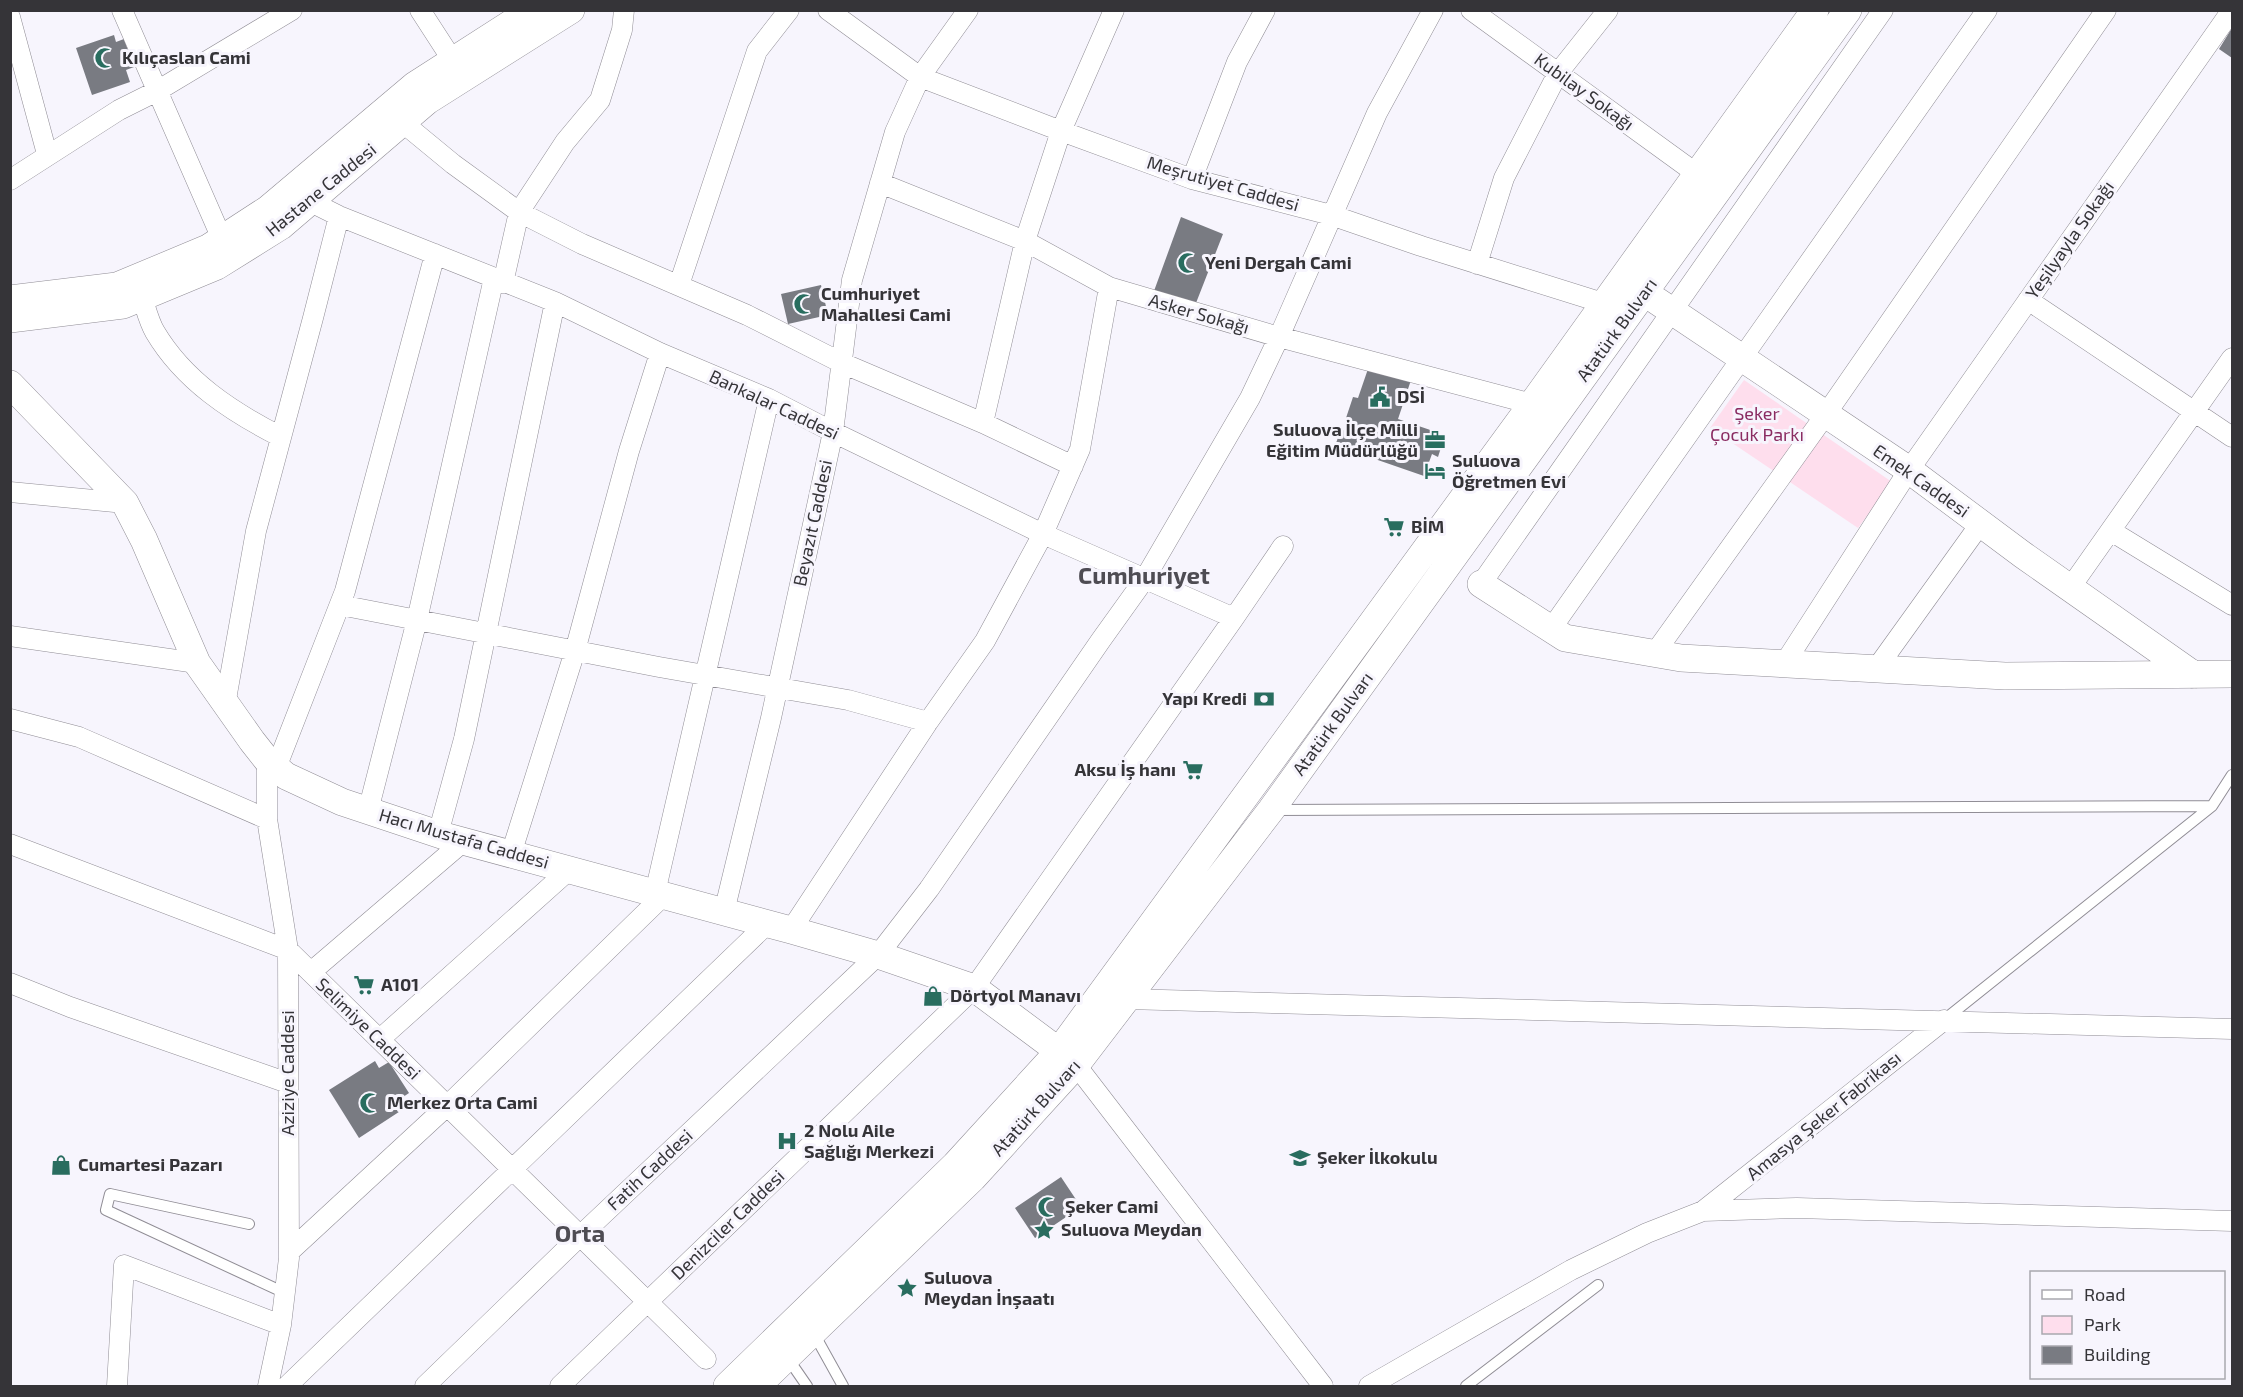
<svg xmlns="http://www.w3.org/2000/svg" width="2243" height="1397" font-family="'Exo 2',sans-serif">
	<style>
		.green { fill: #fedeed }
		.building { fill: #797b82 }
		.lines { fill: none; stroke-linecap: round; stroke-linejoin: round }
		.lane-casing { stroke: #908d95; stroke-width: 12 }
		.street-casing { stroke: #908d95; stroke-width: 21 }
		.secondary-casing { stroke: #908d95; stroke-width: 28 }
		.lane { stroke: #fff; stroke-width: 10 }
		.street { stroke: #fff; stroke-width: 20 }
		.secondary { stroke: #fff; stroke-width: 27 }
		.labels { text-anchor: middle; stroke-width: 6; stroke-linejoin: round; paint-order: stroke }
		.poi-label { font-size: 18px; font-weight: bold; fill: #353438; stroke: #f7f5fd; text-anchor: start }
		.street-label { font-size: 18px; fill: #353438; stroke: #f7f5fd }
		.park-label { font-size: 18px; fill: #8a2c62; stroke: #f7f5fd }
		.district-label { font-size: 24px; font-weight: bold; fill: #4e4c53; stroke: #f7f5fd }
	</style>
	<rect width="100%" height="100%" fill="#f7f5fd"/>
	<path class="green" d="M1744,380L1892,482L1858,528L1710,428Z"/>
	<path class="building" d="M2232,28V58L2219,49Z
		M114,35L116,42L124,39L134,67L126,70L130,82L92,95L76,48Z
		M1181,217L1223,234L1196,303L1154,291Z
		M821,285L828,315L788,324L781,294Z
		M1369,366L1411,380L1398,419L1445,435L1438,457L1432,454L1424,476L1372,458L1374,451L1371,450L1368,457L1335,446L1341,429L1345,431L1347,426L1344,424L1353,397L1358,398Z
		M375,1061L379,1068L389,1062L409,1093L400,1099L405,1108L359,1138L329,1090Z
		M1061,1177L1081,1207L1035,1238L1015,1208Z"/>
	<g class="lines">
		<g class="lane-casing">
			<path id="lane" d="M1273,810L2212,806
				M1944,1020L2212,806L2232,775
				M249,1224L110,1194L106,1210L285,1293
				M813,1332L843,1386
				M787,1357L807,1386
				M1466,1386L1598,1285"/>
		</g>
		<g class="street-casing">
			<path id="street" d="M122,10L222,239
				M420,10L453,61
				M828,10L920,77L1061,131L1192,179L1331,215L1421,246L1603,303
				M1471,10L1697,174
				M10,17L47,154
				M402,122L453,164L519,212L582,244L747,315L842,363L983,423L1073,466
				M1192,179L1237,62L1265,10
				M10,180L119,110L157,91L292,10
				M880,183L1025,241L1109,287L1279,337L1532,404
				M309,201L339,216L555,302L660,353L769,399L833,432L1043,534L1234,618
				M1477,264L1504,178L1558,73L1608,10
				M503,283L519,212L565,142L600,100L622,30L624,10
				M679,285L757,51L789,10
				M142,297C146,309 149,322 155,332C184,381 232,412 281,437
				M2028,300L2232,437
				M983,423L1025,241L1061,131L1114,10
				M10,492L125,503
				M2111,531L2232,605
				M1481,584L1883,10
				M2070,588L2232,358
				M340,605L659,667L848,700L928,722
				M1551,629L1987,10
				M10,636L197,663
				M1654,654L1826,414L2106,10
				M1784,664L1909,470L2232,10
				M1876,669L1981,523
				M225,705L256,531L313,318L339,216
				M10,719L79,737L267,819
				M267,760V819L288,950L289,1258L281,1325L268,1386
				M276,768L345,591L435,254
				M368,811L417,620L494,278
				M438,834L464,739L555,302
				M10,844L288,950L706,1359
				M511,854L575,651L629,451L660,353
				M655,893L769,399
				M724,912L771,718L833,432L852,280L895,132L920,77L968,10
				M791,930L928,722L985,641L1043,534L1080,449L1109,287
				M311,972L464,841
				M10,983L70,1007L288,1083
				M1126,999L2232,1029
				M380,1039L569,870
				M1076,1065L1323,1386
				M1703,1211L1944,1020
				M289,1252L447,1106L664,895
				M117,1386L124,1265L281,1325
				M287,1386L768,923
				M425,1386L580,1236L878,955L929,889L1101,640L1144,580L1250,398L1279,337L1377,113L1433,10
				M560,1386L974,988L1234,618L1283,546
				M1369,1386L1571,1270L1647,1233L1703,1211L1797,1208L2232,1221"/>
		</g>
		<g class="secondary-casing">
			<path id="secondary" d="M1645,293L1909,470L2023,555L2194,675
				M10,299L117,286L208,248L268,209L415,85L532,10
				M10,319L123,305L217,266L281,226L427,101L571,10
				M10,384L125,503L144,540L197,663L252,741L267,760L286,776L342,802L444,836L791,930L878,955L974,988L1072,1061
				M1481,584L1565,638L1681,658L2005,676L2232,674
				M727,1386L955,1165L1059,1051L1532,404L1815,10
				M757,1386L973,1178L1076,1065L1271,810L1848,10"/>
		</g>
		<use href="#lane" class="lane"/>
		<use href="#street" class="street"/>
		<use href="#secondary" class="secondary"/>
	</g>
	<defs>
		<g id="mosque-bare" transform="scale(1.62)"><path d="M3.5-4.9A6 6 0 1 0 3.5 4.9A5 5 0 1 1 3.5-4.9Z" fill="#296d5f" stroke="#f7f5fd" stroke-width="2.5" paint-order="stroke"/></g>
		<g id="civic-bare" transform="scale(1.62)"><path d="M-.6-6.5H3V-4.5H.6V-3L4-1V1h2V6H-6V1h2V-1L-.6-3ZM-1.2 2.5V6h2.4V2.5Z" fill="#296d5f" stroke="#f7f5fd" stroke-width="2.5" paint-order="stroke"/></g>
		<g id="office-bare" transform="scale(1.62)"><path d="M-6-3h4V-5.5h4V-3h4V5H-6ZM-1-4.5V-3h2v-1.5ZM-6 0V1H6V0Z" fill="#296d5f" stroke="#f7f5fd" stroke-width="2.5" paint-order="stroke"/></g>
		<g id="hotel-bare" transform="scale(1.62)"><path d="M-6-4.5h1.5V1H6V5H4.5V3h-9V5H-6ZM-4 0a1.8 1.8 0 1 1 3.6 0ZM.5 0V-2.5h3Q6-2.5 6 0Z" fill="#296d5f" stroke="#f7f5fd" stroke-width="2.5" paint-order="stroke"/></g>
		<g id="supermarket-bare" transform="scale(1.62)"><path d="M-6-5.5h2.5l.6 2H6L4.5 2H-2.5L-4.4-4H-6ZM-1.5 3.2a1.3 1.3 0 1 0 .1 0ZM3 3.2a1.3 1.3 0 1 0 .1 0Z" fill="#296d5f" stroke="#f7f5fd" stroke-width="2.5" paint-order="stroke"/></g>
		<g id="bank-bare" transform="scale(1.62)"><path d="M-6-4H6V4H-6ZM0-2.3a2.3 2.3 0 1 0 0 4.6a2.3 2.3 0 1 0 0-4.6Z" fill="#296d5f" stroke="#f7f5fd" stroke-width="2.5" paint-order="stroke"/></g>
		<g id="shop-bare" transform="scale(1.62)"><path d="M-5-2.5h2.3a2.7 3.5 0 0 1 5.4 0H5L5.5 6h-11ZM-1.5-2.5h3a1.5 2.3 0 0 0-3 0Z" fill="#296d5f" stroke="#f7f5fd" stroke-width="2.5" paint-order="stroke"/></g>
		<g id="hospital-bare" transform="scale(1.62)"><path d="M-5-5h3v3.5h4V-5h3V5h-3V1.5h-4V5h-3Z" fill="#296d5f" stroke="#f7f5fd" stroke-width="2.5" paint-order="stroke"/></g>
		<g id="school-bare" transform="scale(1.62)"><path d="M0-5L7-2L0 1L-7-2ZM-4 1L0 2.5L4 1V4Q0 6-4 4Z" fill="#296d5f" stroke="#f7f5fd" stroke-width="2.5" paint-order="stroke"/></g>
		<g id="sight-bare" transform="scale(1.62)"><path d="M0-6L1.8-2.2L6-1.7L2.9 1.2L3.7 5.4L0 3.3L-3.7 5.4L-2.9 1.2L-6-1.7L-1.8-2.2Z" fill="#296d5f" stroke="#f7f5fd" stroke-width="2.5" paint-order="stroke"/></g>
	</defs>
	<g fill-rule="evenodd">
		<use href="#mosque-bare" x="105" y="58"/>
		<use href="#mosque-bare" x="1188" y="263"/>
		<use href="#mosque-bare" x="804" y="304"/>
		<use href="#civic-bare" x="1380" y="397"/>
		<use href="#office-bare" x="1435" y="440"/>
		<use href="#hotel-bare" x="1435" y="471"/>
		<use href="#supermarket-bare" x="1394" y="527"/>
		<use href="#bank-bare" x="1264" y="699"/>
		<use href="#supermarket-bare" x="1193" y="770"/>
		<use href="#supermarket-bare" x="364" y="985"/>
		<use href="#shop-bare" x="933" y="996"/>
		<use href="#mosque-bare" x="370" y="1103"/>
		<use href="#hospital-bare" x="787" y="1141"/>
		<use href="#school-bare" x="1300" y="1158"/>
		<use href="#shop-bare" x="61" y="1165"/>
		<use href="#mosque-bare" x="1048" y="1207"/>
		<use href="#sight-bare" x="1044" y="1230"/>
		<use href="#sight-bare" x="907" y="1288"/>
	</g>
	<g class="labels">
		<g class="poi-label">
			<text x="122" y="64">Kılıçaslan Cami</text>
			<text x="1205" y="269">Yeni Dergah Cami</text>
			<text x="821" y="300">Cumhuriyet<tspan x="821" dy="21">Mahallesi Cami</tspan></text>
			<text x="1397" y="403">DSİ</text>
			<text x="1418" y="436" text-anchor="end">Suluova İlçe Milli<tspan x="1418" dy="21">Eğitim Müdürlüğü</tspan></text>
			<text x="1452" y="467">Suluova<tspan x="1452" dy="21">Öğretmen Evi</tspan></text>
			<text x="1411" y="533">BİM</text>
			<text x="1247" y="705" text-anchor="end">Yapı Kredi</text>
			<text x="1176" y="776" text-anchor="end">Aksu İş hanı</text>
			<text x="381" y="991">A101</text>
			<text x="950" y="1002">Dörtyol Manavı</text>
			<text x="387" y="1109">Merkez Orta Cami</text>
			<text x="804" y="1137">2 Nolu Aile<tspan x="804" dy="21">Sağlığı Merkezi</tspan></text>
			<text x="1317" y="1164">Şeker İlkokulu</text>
			<text x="78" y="1171">Cumartesi Pazarı</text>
			<text x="1065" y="1213">Şeker Cami</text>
			<text x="1061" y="1236">Suluova Meydan</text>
			<text x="924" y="1284">Suluova<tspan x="924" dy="21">Meydan İnşaatı</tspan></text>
		</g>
		<g class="street-label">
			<text transform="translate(1584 92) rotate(36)" y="6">Kubilay Sokağı</text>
			<text transform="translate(1223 184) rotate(16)" y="6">Meşrutiyet Caddesi</text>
			<text transform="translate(321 190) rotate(-39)" y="6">Hastane Caddesi</text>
			<text transform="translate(2070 240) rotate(-55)" y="6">Yeşilyayla Sokağı</text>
			<text transform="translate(1199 314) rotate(16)" y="6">Asker Sokağı</text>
			<text transform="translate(1617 330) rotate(-54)" y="6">Atatürk Bulvarı</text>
			<text transform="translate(774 405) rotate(25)" y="6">Bankalar Caddesi</text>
			<text transform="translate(1921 481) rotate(35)" y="6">Emek Caddesi</text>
			<text transform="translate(813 523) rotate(-78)" y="6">Beyazıt Caddesi</text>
			<text transform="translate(1333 724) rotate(-54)" y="6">Atatürk Bulvarı</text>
			<text transform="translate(464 839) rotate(16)" y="6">Hacı Mustafa Caddesi</text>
			<text transform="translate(368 1029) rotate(44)" y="6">Selimiye Caddesi</text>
			<text transform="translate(288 1073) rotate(-90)" y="6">Aziziye Caddesi</text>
			<text transform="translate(1036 1108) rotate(-48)" y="6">Atatürk Bulvarı</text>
			<text transform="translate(1824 1116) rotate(-39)" y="6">Amasya Şeker Fabrikası</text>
			<text transform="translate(650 1170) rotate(-43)" y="6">Fatih Caddesi</text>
			<text transform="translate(728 1225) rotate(-44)" y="6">Denizciler Caddesi</text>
		</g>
		<g class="park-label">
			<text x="1757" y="420">Şeker<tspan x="1757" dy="21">Çocuk Parkı</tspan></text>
		</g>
		<g class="district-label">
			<text x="1144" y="584">Cumhuriyet</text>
			<text x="580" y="1242">Orta</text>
		</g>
	</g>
	<rect width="2243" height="1397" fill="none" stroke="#353438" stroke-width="24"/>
	<rect x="2030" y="1271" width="195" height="108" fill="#f7f5fd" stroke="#a9a8ae" stroke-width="1.5"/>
	<rect x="2042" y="1290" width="30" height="9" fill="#ffffff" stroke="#a9a8ae" stroke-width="1.5"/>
	<text x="2084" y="1301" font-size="18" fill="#353438">Road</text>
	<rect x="2042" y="1316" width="30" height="18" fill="#fedeed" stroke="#a9a8ae" stroke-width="1.5"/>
	<text x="2084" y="1331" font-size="18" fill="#353438">Park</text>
	<rect x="2042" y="1346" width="30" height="18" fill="#797b82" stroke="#a9a8ae" stroke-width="1.5"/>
	<text x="2084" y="1361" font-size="18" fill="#353438">Building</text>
</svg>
